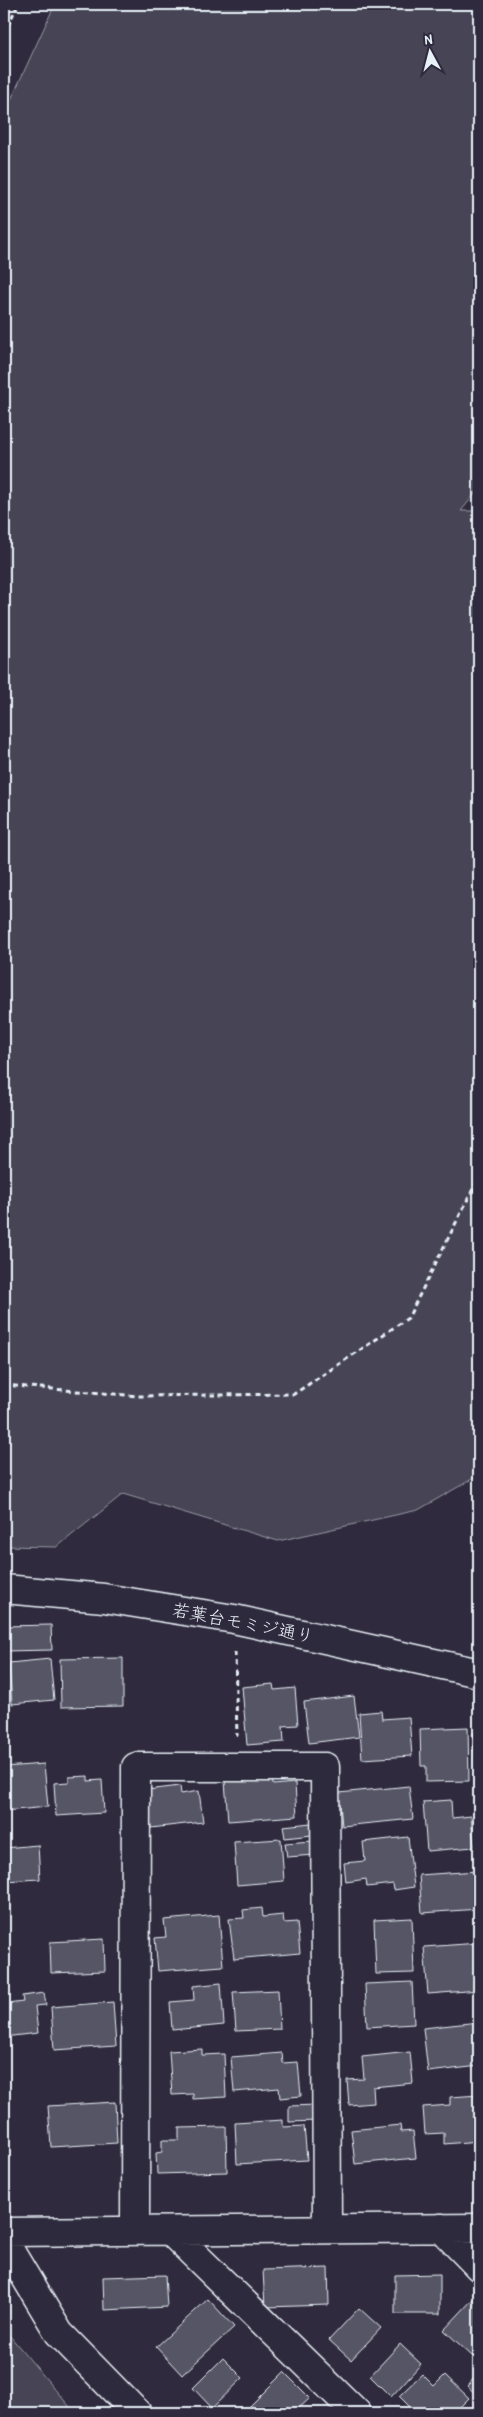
<svg xmlns="http://www.w3.org/2000/svg" width="483" height="2417" font-family="'Patrick Hand','Klee One',sans-serif">
	<style>
		.green { fill: #464455; stroke: #979aa6 }
		.building { fill: #575565; stroke: #e8f1f8 }
		.lines { fill: none; stroke-linecap: round; stroke-linejoin: round }
		.minor-casing { stroke: #e8f1f8; stroke-width: 31 }
		.path { stroke: #e8f1f8; stroke-width: 3; stroke-dasharray: 5 4; stroke-linecap: butt }
		.minor { stroke: #2f2a3d; stroke-width: 28 }
		.labels { text-anchor: middle; stroke-width: 4.5; stroke-linejoin: round; paint-order: stroke }
		.street-label { font-size: 18px; fill: #e8f1f8; stroke: #2f2a3d }
	</style>
	<rect width="100%" height="100%" fill="#2f2a3d"/>
	<filter id="ink" filterUnits="userSpaceOnUse"><feTurbulence type="fractalNoise" baseFrequency=".02" numOctaves="2"/><feDisplacementMap in="SourceGraphic" scale="10" xChannelSelector="R" yChannelSelector="G"/><feConvolveMatrix kernelMatrix="1 2 1 2 8 2 1 2 1" color-interpolation-filters="sRGB"/></filter>
	<g filter="url(#ink)">
		<path class="green" d="M55,4H479V489L461,511H479V1475L418,1510L278,1541L123,1494L57,1547L4,1546V126L9,104Z
			M4,2329L75,2413H4Z"/>
		<path class="building" d="M51,1625L52,1650L4,1651V1626Z
			M123,1658V1706L61,1707L60,1659Z
			M50,1659L54,1700L12,1704L9,1663Z
			M273,1684L274,1690L295,1688L298,1725L283,1726L284,1742L247,1745L242,1687Z
			M354,1696L359,1737L309,1743L304,1702Z
			M381,1711L382,1719L409,1717L412,1756L362,1759L359,1713Z
			M468,1727L469,1781L426,1782V1766H421L420,1729Z
			M479,1732V1792H477L473,1733Z
			M44,1764L48,1807L4,1811V1767Z
			M88,1776V1781L102,1780L104,1813L56,1816L54,1783L69,1782V1777Z
			M272,1777L273,1785L295,1783L297,1816L228,1821L225,1781Z
			M180,1786L181,1794L199,1791L203,1822L151,1828L147,1790Z
			M409,1786L413,1819L342,1826L339,1793Z
			M451,1800L452,1818L471,1816L474,1847L427,1851L423,1802Z
			M311,1823L312,1835L285,1838L283,1826Z
			M408,1837L414,1887L394,1890L393,1884L367,1887L366,1879L346,1882L344,1863L365,1861L363,1842Z
			M281,1839L284,1881L237,1885L234,1842Z
			M313,1841L315,1855L287,1857L285,1843Z
			M38,1845L40,1879L4,1881V1848Z
			M477,1871L479,1909L422,1913L419,1875Z
			M262,1908L263,1917L283,1915L284,1923L297,1922L300,1953L234,1959L229,1919L244,1918L243,1910Z
			M219,1915L223,1966L158,1971L155,1938L166,1937L164,1920Z
			M412,1918L414,1973L376,1974L374,1920Z
			M104,1939L105,1971L51,1973L50,1942Z
			M479,1943V1990L428,1994L424,1947Z
			M412,1982L414,2024L367,2027L365,1984Z
			M221,1983L224,2025L172,2030L170,2002L194,2000L193,1986Z
			M278,1990L280,2029L236,2031L233,1992Z
			M4,1993H6L7,2004L23,2002L22,1996L44,1993L46,2005L35,2006L38,2033L4,2037Z
			M113,2002L116,2046L54,2050L51,2007Z
			M479,2022V2066L428,2072L423,2028Z
			M202,2049V2055L224,2054L226,2097L193,2099V2094L172,2095L169,2051Z
			M410,2052L413,2083L373,2087L374,2103L349,2105L347,2080L364,2079L362,2057Z
			M282,2053L283,2063L298,2062L301,2096L280,2098L279,2088L234,2092L231,2057Z
			M479,2095V2141L444,2144V2133L425,2134L423,2107L450,2105V2097Z
			M115,2102L117,2143L51,2147L48,2106Z
			M317,2105V2121L289,2122V2106Z
			M283,2120V2127L304,2126L307,2160L237,2164L235,2123Z
			M400,2125L401,2132L413,2131L416,2158L355,2164L351,2130Z
			M226,2127L227,2172L157,2174L156,2153L162,2152V2140H179V2128Z
			M328,2268L329,2305L265,2307L263,2270Z
			M440,2274V2314H395V2275Z
			M165,2275L167,2307L104,2310L103,2277Z
			M474,2298L479,2303V2348L472,2356L444,2330Z
			M208,2299L234,2327L182,2375L156,2347Z
			M359,2308L381,2328L351,2360L329,2340Z
			M400,2344L421,2364L391,2397L370,2376Z
			M223,2358L243,2378L212,2408L193,2388Z
			M284,2372L310,2398L294,2413H243Z
			M479,2373V2397L467,2386Z
			M422,2374L434,2386L445,2375L469,2398L454,2413H406L411,2408L399,2396Z"/>
		<g class="lines">
			<g class="minor-casing">
				<path id="minor" d="M4,1589L104,1598L234,1619L479,1673
					M441,2228L479,2267
					M135,2231L136,1767H325L327,2229
					M170,2231L357,2413
					M4,2232L479,2228
					M4,2241L59,2333L137,2413"/>
			</g>
			<path class="path" d="M4,34L18,4
				M4,1385L138,1396L294,1394L408,1318L479,1177
				M235,1652L237,1736"/>
			<use href="#minor" class="minor"/>
		</g>
	</g>
	<g class="labels">
		<g class="street-label">
			<text transform="translate(243 1623) rotate(11)" y="6">若葉台モミジ通り</text>
		</g>
	</g>
	<rect width="483" height="2417" fill="none" stroke="#2f2a3d" stroke-width="20"/>
	<rect x="10" y="10" width="463" height="2397" fill="none" stroke="#e8f1f8" stroke-width="2" filter="url(#ink)"/>
	<g transform="translate(430 52) rotate(353)" stroke="#2f2a3d" stroke-width="4" paint-order="stroke">
	<path d="M0-4L9 19L0 12L-9 19Z" fill="#e8f1f8"/>
	<text y="-8" font-size="14" font-weight="bold" text-anchor="middle" fill="#e8f1f8">N</text>
	</g>
</svg>
